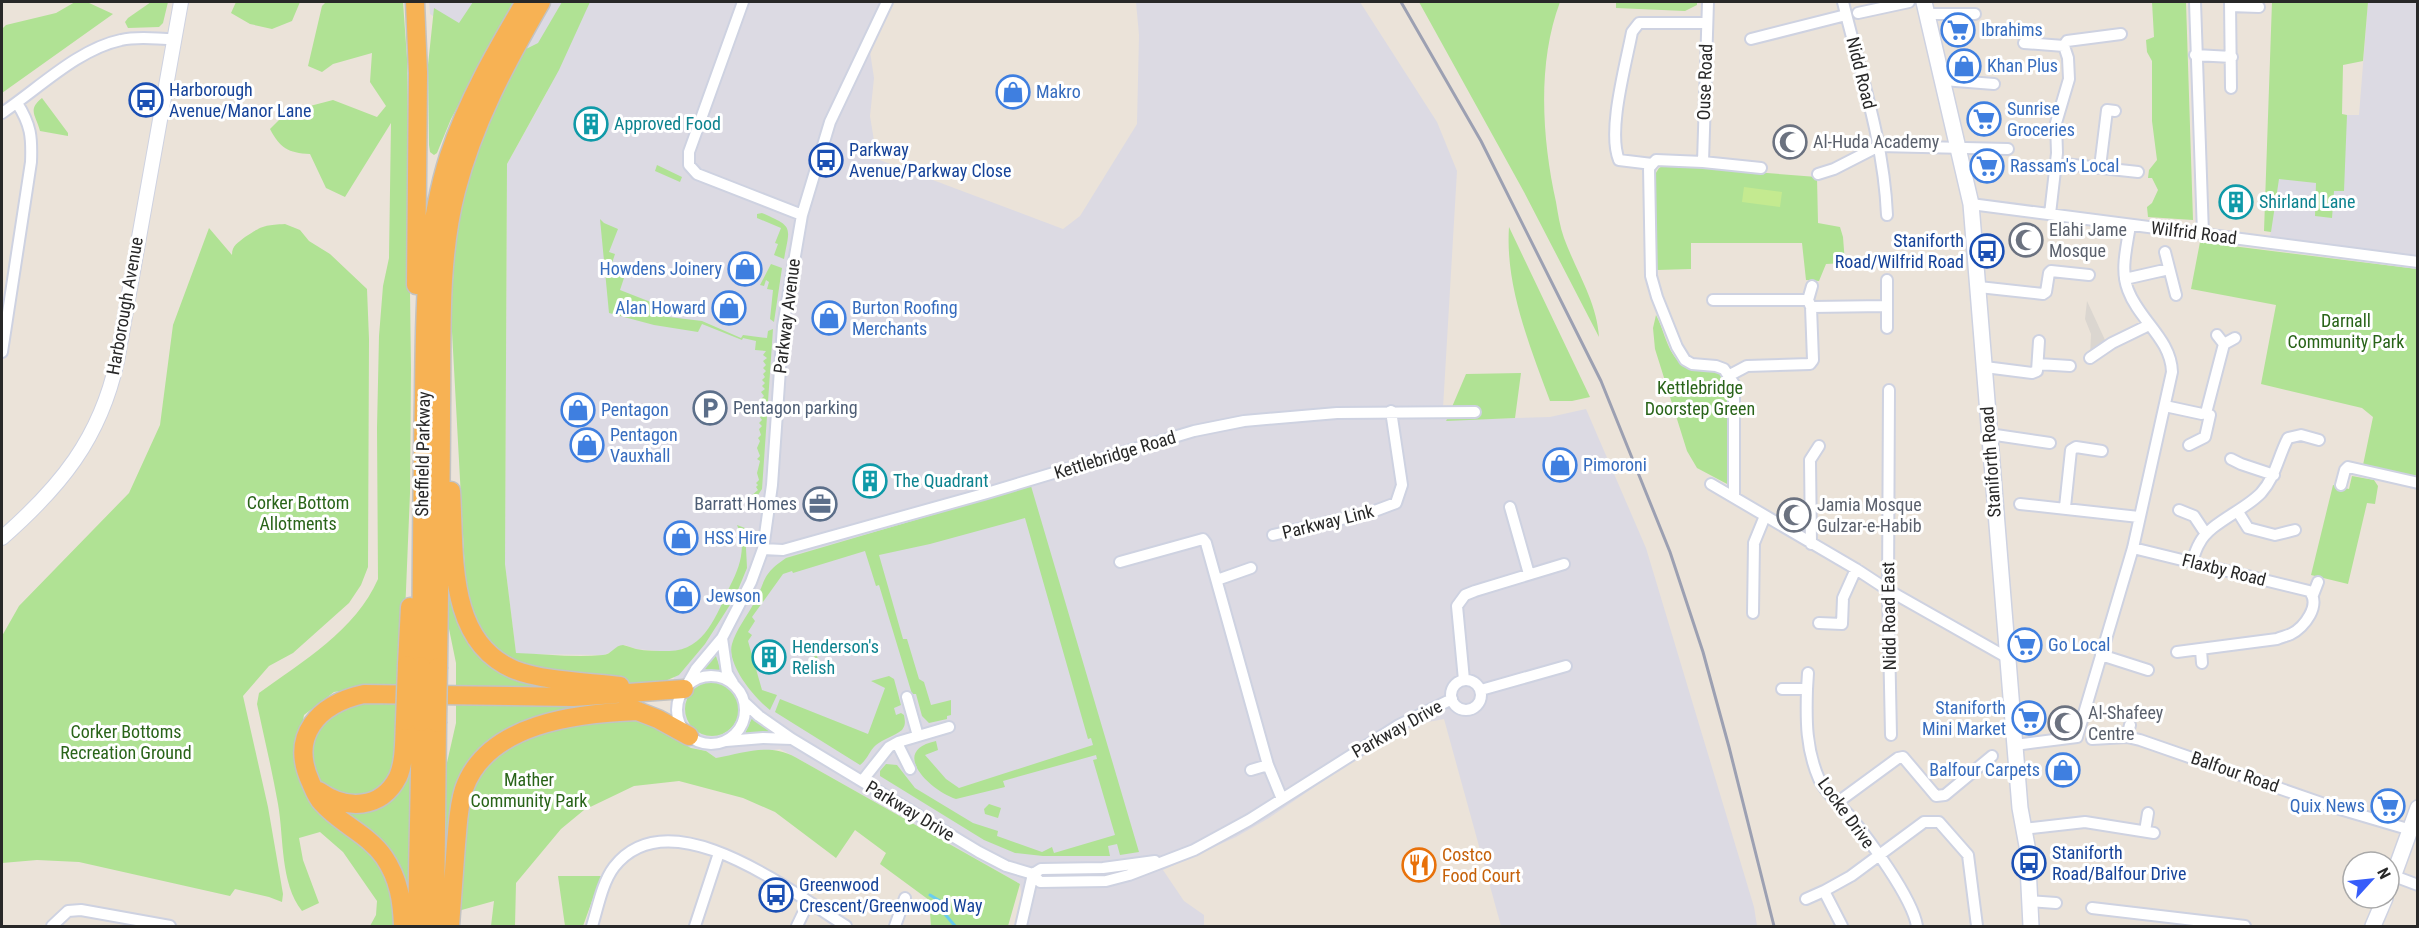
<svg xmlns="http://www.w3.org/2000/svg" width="2419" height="928" font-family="'Roboto Condensed',sans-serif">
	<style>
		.industrial { fill: #dcdae3 }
		.green { fill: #b0e294 }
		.pitch { fill: #c4ea90 }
		.plaza { fill: #dbd6d0 }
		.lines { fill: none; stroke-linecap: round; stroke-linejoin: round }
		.stream { stroke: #6acdee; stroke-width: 3 }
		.minor-casing { stroke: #ced2e1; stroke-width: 14 }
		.tertiary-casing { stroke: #ced2e1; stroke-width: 16 }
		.secondary-casing { stroke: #ced2e1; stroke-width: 18 }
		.trunk-casing { stroke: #c3c3c3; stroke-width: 21 }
		.minor { stroke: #fff; stroke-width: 10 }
		.tertiary { stroke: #fff; stroke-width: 14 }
		.secondary { stroke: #fff; stroke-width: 15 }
		.trunk { stroke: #f7b254; stroke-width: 18 }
		.rail { stroke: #9ca0b2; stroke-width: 3 }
		.trunk-bridge-casing { stroke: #c3c3c3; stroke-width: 21; stroke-linecap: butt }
		.trunk-bridge { stroke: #f7b254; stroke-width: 18 }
		.labels { text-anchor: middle; stroke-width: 6; stroke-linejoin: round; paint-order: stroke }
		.shop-label { font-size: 18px; fill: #366cbe; stroke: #fff; text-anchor: start }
		.street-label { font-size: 18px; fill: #282828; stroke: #fff }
		.transit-label { font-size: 18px; fill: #164399; stroke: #fff; text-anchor: start }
		.culture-label { font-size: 18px; fill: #0d838f; stroke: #fff; text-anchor: start }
		.worship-label { font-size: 18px; fill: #5b616d; stroke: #fff; text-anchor: start }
		.park-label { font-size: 18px; fill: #296419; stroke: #fff }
		.service-label { font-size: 18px; fill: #4e5e75; stroke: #fff; text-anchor: start }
		.food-label { font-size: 18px; fill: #c56008; stroke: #fff; text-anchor: start }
	</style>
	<rect width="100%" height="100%" fill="#ebe3d9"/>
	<path class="industrial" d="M429,2H893L869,45L874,78L870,116L877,159L1063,229L1080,216L1137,124L1139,35L1136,2H1360L1437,122L1457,171L1443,408L1446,420L1550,417L1586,409L1646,548L1754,907L1757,926H1501L1444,719L1418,724L1364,753L1269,818L1236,837L1163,870L1184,901L1204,915V926H1025L1020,884L795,757L780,749L716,758L706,751L691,748L671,735L674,678L669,652L636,649L625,645L604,655L516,654L505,564L507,164L547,92L430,14Z
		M2368,2H2417V255L2270,237L2284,115H2359Z"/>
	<path class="green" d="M75,2H87L113,14L2,93V29L6,25L56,13Z
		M151,2H168L163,23L159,27L128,28L125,22L128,18Z
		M236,2H300L292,21L272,29L250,24L231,13Z
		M326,2H403L407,58L411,369L410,493L402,687H367L334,692L304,715L299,741L300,779L362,839L392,880L397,926H370L376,915L377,901L343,852L320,832L299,838L303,860L319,903L302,911C280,883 284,838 278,804C272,770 264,737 257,704L259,693C302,662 356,630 378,579L377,428L379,336L383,286L389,258L391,123L345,197L326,188L310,154C288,153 280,148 270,129L287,112L333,100L377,117L386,106L370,82L372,53L333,64L322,72L308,66L322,6Z
		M473,2H513L451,119L437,153L434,155L430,152L429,145L428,65L434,8L459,23Z
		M562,2H590L559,70L507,164L505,564L516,653C545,654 575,658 603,655C611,655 615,645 623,645C628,646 632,648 636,649C646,651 658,651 668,651C705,652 717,613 730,586C740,567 747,546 737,525L745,528L747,568L735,597L705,644L679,675L649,688L527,665C492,651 474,627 466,590L451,313L455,248L459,218L472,163L493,109L524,50L538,43Z
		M1419,2H1560C1537,63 1542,139 1556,202C1558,214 1560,227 1564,238C1576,271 1597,302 1599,337L1524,192Z
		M1616,2H1697V5L1685,11L1616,8Z
		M2152,2H2186L2193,220L2148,217L2147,207L2152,203L2158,190L2152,178H2148L2149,170L2157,160L2152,121V61L2147,52L2146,40L2154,37Z
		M2272,2H2368L2363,61L2343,65L2342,114L2347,115L2344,191H2334L2332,218L2315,216L2316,183L2279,179L2271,232L2264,231Z
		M42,98L68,133V136L40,131C36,115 27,110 42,98Z
		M657,165L682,177L680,182L655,171Z
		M1664,165L1817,177L1818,223L1840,227L1843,237L1845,263L1826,264L1819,281L1806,280L1802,243H1691V269L1657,270L1654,176L1659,168Z
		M762,213C794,227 790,226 784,259L774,255L778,244L775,243L781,228L757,218V214Z
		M600,219L604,223L618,229L609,252L615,254L610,269L625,275L620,290L671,310L669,317L702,321L741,338L743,335L767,338L768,331L773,329L762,489L756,498L745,501L758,490L756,487L758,485L756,483L759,480L757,473L760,461L757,459L760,456L757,448L760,441L758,438L761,435L759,429L762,426L759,423L762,420L757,413V403L764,396L761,392L765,389L762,386L765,383L762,380L765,377L763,374L766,371L763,368L766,365L763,361L767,358L763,355L766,351L755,350L756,341L743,338L742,340L702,324L698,332L654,325L609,313Z
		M285,224L300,230L309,241L330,254L367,289L369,339L368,567L361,585L349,603L293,653L269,666L243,696L268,807L283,894L282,902L269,897L235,889L230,896L79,862L37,860L2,863V636L19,606L129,493L160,425L173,325L209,228L232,255C232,245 238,243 245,237C262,226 264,225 285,224Z
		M1509,227L1590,397L1572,401H1550C1530,346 1505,287 1509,227Z
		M2200,242L2417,269V476L2363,465L2373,417L2362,408L2261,384L2276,305L2191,289Z
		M771,264L782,268L774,322L770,319L773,290L767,289L769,282L766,280L764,286L760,285Z
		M1656,315C1665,331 1668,359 1687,367C1704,374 1718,362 1728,384L1729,485L1697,468L1687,451L1655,349L1653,328Z
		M1521,373L1515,418L1446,421L1466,374Z
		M2352,476L2374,480L2378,486L2375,504L2367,503L2348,584L2311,575L2333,485L2349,489Z
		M1031,486L1139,852L1120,855L1117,844L1108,846L1110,856H1043L1015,853L984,840L880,776V771L886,764L897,765L915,788L973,823L998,831L997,836L1042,852L1052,847L1054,853L1115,835L1093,760L1097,759L1096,755L1003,781L1005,787L956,799C931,791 888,751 936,741L938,750L925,755L946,779L959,788L1093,745L1091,738L1088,739L1025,518L930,544L879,555L903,639H907L919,679L924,682L931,705L951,700V715L947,716V719L929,723L922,716L916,694H912L879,585L876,586L865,551L793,573L792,571L783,574L752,617L755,621L748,632L752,635L748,641L762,690L777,695L770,710C755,699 726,664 732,644C736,630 747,616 754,603C767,579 761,575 786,558Z
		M449,571L487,657L614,689L456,687V663L448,624Z
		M839,644L840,649L823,654L822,652L816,653L818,659L815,660L813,651Z
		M715,653L721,671L703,669V668Z
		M889,676L894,679L901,705L894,708L896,715L901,713L904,715C905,721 906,725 902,730C895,736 883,739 876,745C869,751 868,759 860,765L775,712L780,699L868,734L885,688L871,681Z
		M685 709a27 27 0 1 1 54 0a27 27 0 1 1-54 0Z
		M401,697L395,770L388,785L356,802L326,790L317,778L312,762V747L321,722L349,706Z
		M456,702L609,705L480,758L445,888L446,767L456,723Z
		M753,716L775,733H745Z
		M638,719L691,748L706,751L716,758C745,753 767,743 795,757L1020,884L1008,926H931L929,900L880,864L886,853L855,830L836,858L775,812L743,798L679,781L634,786L584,810L561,829L516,883L515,926H491L494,901L458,911L469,796L485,765L513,741L577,721Z
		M409,760H413V915L401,880L324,797L361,810Z
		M989,804L1001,808L998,818L985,814L984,809Z
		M558,876H601L583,926H565Z"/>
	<path class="pitch" d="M1744,187L1782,192L1780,207L1742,202Z"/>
	<path class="plaza" d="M2087,301L2105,340L2112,343L2090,358L2091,334L2085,319Z"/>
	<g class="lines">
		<path class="stream" d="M930,895L940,901L944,913L955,926"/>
		<g class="minor-casing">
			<path id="minor" d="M743,2L689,152V165L697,174L802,215
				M1843,2C1860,72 1884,142 1887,215
				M2195,2L2203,234
				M2230,2L2231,88
				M2230,6L2259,7
				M1858,13L1909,2
				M1928,14H1975
				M1751,39L1846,15
				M2024,43L2064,46L2067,41L2121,34
				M2195,55L2232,57
				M1943,80L1994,84
				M2,113C38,89 78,49 121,40C138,36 156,39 173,39
				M1703,162L1708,2
				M2055,163L2138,172
				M1652,164L1619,160C1607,131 1626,64 1632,32L1639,23H1707
				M2100,167L2107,110L2115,111
				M1818,174L1834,169L1879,146L2008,149
				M1971,204L2418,262
				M2050,214L2057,153L2056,123L2069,79L2068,58L2064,46
				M2165,252L2176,295
				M2125,279L2169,269
				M1887,280V328
				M1979,287L2043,294L2046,292L2049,273L2051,271L2089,275
				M1713,300H1808
				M1811,307L1886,306
				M2217,335L2224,344L2235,338
				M2,352L31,162C32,137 31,125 17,103
				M2090,358L2112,343L2149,325
				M2038,364L2070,366
				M1985,367L2032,373L2037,371L2039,341
				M1730,375L1747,366L1810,364L1813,360L1811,307L1808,300L1812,286
				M1889,390L1888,590L1891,735
				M2165,406L2202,414L2206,413L2224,344
				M1989,434L2050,443
				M2189,445L2205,437L2210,415
				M2231,459L2241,464L2274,475
				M1711,484L1856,569L1888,590L2008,658
				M2341,485L2345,470L2348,467L2418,483
				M1734,497V384L1724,369L1716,366L1692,364L1685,360L1677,347L1657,297L1651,276L1649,168L1656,160L1703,162L1761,168
				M2020,504L2139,517
				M1510,507L1529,574
				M2065,507L2071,450L2076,447L2102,451
				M2179,510L2194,516L2206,534
				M2238,512L2248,528L2275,535L2295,530
				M1273,535L1372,512L1396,503L1402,485L1391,411
				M1811,544L1810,460L1819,446
				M2133,548L2309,591C2322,604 2304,628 2291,634C2287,636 2281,637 2277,639L2177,652
				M763,549L783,550L987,493L1194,431L1244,421L1337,413L1475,412
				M1120,562L1203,539L1206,543L1268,765L1282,799
				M2192,562C2194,556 2196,549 2199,544C2209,523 2244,511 2261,493C2276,476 2278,457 2288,438L2301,435L2319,440
				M1217,580L1251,568
				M2313,595L2318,582
				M1753,613L1754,543L1765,516
				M1819,623L1842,624L1843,598L1856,569
				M722,638L727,673L733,683
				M2201,650L2202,663
				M2101,655L2148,670
				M677 710a34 34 0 1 1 68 0a34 34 0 1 1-68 0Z
				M1451 695a15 15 0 1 1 30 0a15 15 0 1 1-30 0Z
				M1464,680L1457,606L1465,595L1475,591L1564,564
				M687,685L696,669L722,638L751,582L763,549L772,485L783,326L802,215L830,122L887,2
				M1782,689H1807C1806,721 1806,749 1819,779C1825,792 1838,803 1848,814C1868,838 1912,897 1917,926
				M1807,689L1808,673
				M1481,690L1566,666
				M907,697L918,736
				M745,703L759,716L792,739L979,852L1006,866L1033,874L1040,882L1106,881L1129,875L1194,850L1249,820L1399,725L1452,699
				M2127,737L2130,725
				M2092,739L2127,737L2140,740L2333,807L2411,830
				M726,741L763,738L792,739
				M897,743L910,769
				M2015,745L2077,737L2133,548L2172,372C2171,339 2139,320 2128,290C2120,270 2127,246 2130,225
				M1251,770L1268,765
				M862,781L889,747L898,742L949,727
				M1838,802L1898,758L1903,757L1936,796L1945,795L1992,756
				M2023,829L2085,822L2154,833
				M2145,831L2148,813
				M1033,874L1041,869L1103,868L1155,861
				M2394,876L2418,885
				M1806,899L1824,891
				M2029,901L2056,903
				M2092,908L2245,926
				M52,926L68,911L81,910L170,926
				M592,926C598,907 602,883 614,867C670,795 794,894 846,926
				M695,926L719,853
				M797,926L808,903
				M895,926L905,898
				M1021,926L1033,874
				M1842,926L1824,891L1851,876L1924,822H1939L1968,855L1977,926"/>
		</g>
		<g class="tertiary-casing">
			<path id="tertiary" d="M2,538C60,487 100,439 117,361L181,2"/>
		</g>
		<g class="secondary-casing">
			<path id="secondary" d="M1924,2L1971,204L2020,808L2027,846L2031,926
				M2389,888L2418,808
				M2373,926L2385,898"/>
		</g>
		<g class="trunk-casing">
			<path id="trunk" d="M415,2L418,73L416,285
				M451,491C455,552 446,642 515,670C543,681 589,682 620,686
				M407,665L410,607
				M421,666C422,577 422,487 424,398C425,317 424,235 449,156C467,101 496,51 525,2
				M438,667C439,580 441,494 441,408C442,336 438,261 456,191C474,122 506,63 541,2
				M627,707L658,719L689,736
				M319,791C346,810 381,810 398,777C405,761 404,739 405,721
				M403,926C402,901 399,879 384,857C368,834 340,824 322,803C317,798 314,790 311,783C289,736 318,704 364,694L573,697L684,689
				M417,926L421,722
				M435,926L437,723
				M450,926C452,899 454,871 456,844C458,825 458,807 464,789C487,723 578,713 638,711"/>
		</g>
		<use href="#minor" class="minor"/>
		<use href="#tertiary" class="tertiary"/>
		<use href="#secondary" class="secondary"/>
		<use href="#trunk" class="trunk"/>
		<path class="rail" d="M1401,2L1481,141L1601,381L1670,552L1703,652L1729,747L1774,926"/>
		<g class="trunk-bridge-casing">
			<path id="trunk-bridge" d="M405,721L407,665
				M421,722V666
				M437,723L438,667"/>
		</g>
		<use href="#trunk-bridge" class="trunk-bridge"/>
	</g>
	<defs>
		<g id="supermarket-ring" transform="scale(1.725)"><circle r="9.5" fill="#fff" stroke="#3f7fe0" stroke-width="1.5"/><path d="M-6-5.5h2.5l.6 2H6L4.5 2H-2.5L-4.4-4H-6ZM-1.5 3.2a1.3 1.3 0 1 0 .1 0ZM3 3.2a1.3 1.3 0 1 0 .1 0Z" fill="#3f7fe0"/></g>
		<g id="shop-ring" transform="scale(1.725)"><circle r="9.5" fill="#fff" stroke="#3f7fe0" stroke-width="1.5"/><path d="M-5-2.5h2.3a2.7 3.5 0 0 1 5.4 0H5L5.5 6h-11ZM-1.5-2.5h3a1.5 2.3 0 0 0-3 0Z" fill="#3f7fe0"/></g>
		<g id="bus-ring" transform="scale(1.725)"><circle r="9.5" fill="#fff" stroke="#1a4fb4" stroke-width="1.5"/><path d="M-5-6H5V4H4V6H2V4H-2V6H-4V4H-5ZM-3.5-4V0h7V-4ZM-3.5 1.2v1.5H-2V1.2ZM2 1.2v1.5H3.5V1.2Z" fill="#1a4fb4"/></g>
		<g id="building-ring" transform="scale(1.725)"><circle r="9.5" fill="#fff" stroke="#0f9aa8" stroke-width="1.5"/><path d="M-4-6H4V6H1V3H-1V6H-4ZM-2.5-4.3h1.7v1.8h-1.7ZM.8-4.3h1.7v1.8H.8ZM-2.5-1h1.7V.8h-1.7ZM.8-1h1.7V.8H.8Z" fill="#0f9aa8"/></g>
		<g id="mosque-ring" transform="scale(1.725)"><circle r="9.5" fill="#fff" stroke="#6b7280" stroke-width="1.5"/><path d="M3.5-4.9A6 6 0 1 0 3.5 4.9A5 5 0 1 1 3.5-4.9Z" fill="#6b7280"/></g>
		<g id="parking-ring" transform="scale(1.725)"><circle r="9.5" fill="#fff" stroke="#5c6f8a" stroke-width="1.5"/><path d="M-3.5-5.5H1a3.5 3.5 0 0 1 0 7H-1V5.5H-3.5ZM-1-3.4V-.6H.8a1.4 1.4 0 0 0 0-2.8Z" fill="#5c6f8a"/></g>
		<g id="office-ring" transform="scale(1.725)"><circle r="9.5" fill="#fff" stroke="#5c6f8a" stroke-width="1.5"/><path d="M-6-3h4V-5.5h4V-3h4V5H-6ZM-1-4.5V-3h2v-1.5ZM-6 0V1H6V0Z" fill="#5c6f8a"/></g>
		<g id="restaurant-ring" transform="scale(1.725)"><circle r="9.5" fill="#fff" stroke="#e8710a" stroke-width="1.5"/><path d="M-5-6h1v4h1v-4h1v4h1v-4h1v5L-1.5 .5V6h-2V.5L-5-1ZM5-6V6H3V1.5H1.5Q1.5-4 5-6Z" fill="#e8710a"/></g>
	</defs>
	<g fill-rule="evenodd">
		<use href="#supermarket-ring" x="1958" y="30"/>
		<use href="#shop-ring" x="1964" y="66"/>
		<use href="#shop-ring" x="1013" y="92"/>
		<use href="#bus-ring" x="146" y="100"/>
		<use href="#supermarket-ring" x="1984" y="119"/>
		<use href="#building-ring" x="591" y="124"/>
		<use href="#mosque-ring" x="1790" y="142"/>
		<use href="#bus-ring" x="826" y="160"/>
		<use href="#supermarket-ring" x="1987" y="166"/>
		<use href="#building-ring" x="2236" y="202"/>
		<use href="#mosque-ring" x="2026" y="240"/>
		<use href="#bus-ring" x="1987" y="251"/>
		<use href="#shop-ring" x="745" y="269"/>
		<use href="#shop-ring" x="729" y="308"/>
		<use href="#shop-ring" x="829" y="318"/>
		<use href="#parking-ring" x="710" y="408"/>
		<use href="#shop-ring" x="578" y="410"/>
		<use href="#shop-ring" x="587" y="445"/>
		<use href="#shop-ring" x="1560" y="465"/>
		<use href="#building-ring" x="870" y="481"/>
		<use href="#office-ring" x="820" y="504"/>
		<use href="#mosque-ring" x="1794" y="515"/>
		<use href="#shop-ring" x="681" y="538"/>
		<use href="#shop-ring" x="683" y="596"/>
		<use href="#supermarket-ring" x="2025" y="645"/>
		<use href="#building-ring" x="769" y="657"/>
		<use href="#supermarket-ring" x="2029" y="718"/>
		<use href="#mosque-ring" x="2065" y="723"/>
		<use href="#shop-ring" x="2063" y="770"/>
		<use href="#supermarket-ring" x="2388" y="806"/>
		<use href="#bus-ring" x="2029" y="863"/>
		<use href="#restaurant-ring" x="1419" y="865"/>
		<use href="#bus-ring" x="776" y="895"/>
	</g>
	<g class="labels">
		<g class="shop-label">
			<text x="1981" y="36">Ibrahims</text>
			<text x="1987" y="72">Khan Plus</text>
			<text x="1036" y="98">Makro</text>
			<text x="2007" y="115">Sunrise<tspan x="2007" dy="21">Groceries</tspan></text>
			<text x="2010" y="172">Rassam's Local</text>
			<text x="722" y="275" text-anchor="end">Howdens Joinery</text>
			<text x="706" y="314" text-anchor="end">Alan Howard</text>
			<text x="852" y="314">Burton Roofing<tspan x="852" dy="21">Merchants</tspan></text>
			<text x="601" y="416">Pentagon</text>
			<text x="610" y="441">Pentagon<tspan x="610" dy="21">Vauxhall</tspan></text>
			<text x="1583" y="471">Pimoroni</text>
			<text x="704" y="544">HSS Hire</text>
			<text x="706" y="602">Jewson</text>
			<text x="2048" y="651">Go Local</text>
			<text x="2006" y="714" text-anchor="end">Staniforth<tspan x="2006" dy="21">Mini Market</tspan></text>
			<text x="2040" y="776" text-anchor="end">Balfour Carpets</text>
			<text x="2365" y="812" text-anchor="end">Quix News</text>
		</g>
		<g class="street-label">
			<text transform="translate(1861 73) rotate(76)" y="6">Nidd Road</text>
			<text transform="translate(1705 82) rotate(-88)" y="6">Ouse Road</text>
			<text transform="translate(2194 233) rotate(7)" y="6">Wilfrid Road</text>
			<text transform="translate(125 306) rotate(-80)" y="6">Harborough Avenue</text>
			<text transform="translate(787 316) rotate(-83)" y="6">Parkway Avenue</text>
			<text transform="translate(423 454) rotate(-89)" y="6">Sheffield Parkway</text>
			<text transform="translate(1115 455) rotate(-17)" y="6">Kettlebridge Road</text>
			<text transform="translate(1991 462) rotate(-94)" y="6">Staniforth Road</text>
			<text transform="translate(1328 522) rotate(-14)" y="6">Parkway Link</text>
			<text transform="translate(2224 570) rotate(14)" y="6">Flaxby Road</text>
			<text transform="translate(1889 616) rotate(-91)" y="6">Nidd Road East</text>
			<text transform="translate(1397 729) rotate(-29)" y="6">Parkway Drive</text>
			<text transform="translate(2235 772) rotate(19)" y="6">Balfour Road</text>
			<text transform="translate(910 811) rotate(31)" y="6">Parkway Drive</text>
			<text transform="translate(1846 813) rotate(54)" y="6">Locke Drive</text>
		</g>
		<g class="transit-label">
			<text x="169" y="96">Harborough<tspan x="169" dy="21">Avenue/Manor Lane</tspan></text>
			<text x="849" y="156">Parkway<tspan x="849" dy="21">Avenue/Parkway Close</tspan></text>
			<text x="1964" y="247" text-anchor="end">Staniforth<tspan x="1964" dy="21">Road/Wilfrid Road</tspan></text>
			<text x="2052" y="859">Staniforth<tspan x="2052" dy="21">Road/Balfour Drive</tspan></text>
			<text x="799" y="891">Greenwood<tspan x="799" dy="21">Crescent/Greenwood Way</tspan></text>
		</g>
		<g class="culture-label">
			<text x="614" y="130">Approved Food</text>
			<text x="2259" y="208">Shirland Lane</text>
			<text x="893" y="487">The Quadrant</text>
			<text x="792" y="653">Henderson's<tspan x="792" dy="21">Relish</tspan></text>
		</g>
		<g class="worship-label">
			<text x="1813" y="148">Al-Huda Academy</text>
			<text x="2049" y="236">Elahi Jame<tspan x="2049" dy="21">Mosque</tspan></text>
			<text x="1817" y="511">Jamia Mosque<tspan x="1817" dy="21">Gulzar-e-Habib</tspan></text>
			<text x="2088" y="719">Al-Shafeey<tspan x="2088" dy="21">Centre</tspan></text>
		</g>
		<g class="park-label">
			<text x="2346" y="327">Darnall<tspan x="2346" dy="21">Community Park</tspan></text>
			<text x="1700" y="394">Kettlebridge<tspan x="1700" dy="21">Doorstep Green</tspan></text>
			<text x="298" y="509">Corker Bottom<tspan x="298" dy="21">Allotments</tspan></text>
			<text x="126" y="738">Corker Bottoms<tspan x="126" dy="21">Recreation Ground</tspan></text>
			<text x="529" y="786">Mather<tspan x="529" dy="21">Community Park</tspan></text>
		</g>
		<g class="service-label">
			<text x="733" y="414">Pentagon parking</text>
			<text x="797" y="510" text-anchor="end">Barratt Homes</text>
		</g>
		<g class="food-label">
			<text x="1442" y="861">Costco<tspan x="1442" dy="21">Food Court</tspan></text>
		</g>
	</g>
	<rect width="2419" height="928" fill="none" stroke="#282828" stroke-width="6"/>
	<g transform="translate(2371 880) rotate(63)"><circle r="28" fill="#ffffff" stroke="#a9a9a9" stroke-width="1.5"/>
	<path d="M0-4.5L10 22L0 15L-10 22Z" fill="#375dfa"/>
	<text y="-9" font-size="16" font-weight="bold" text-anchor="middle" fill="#282828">N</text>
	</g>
</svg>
